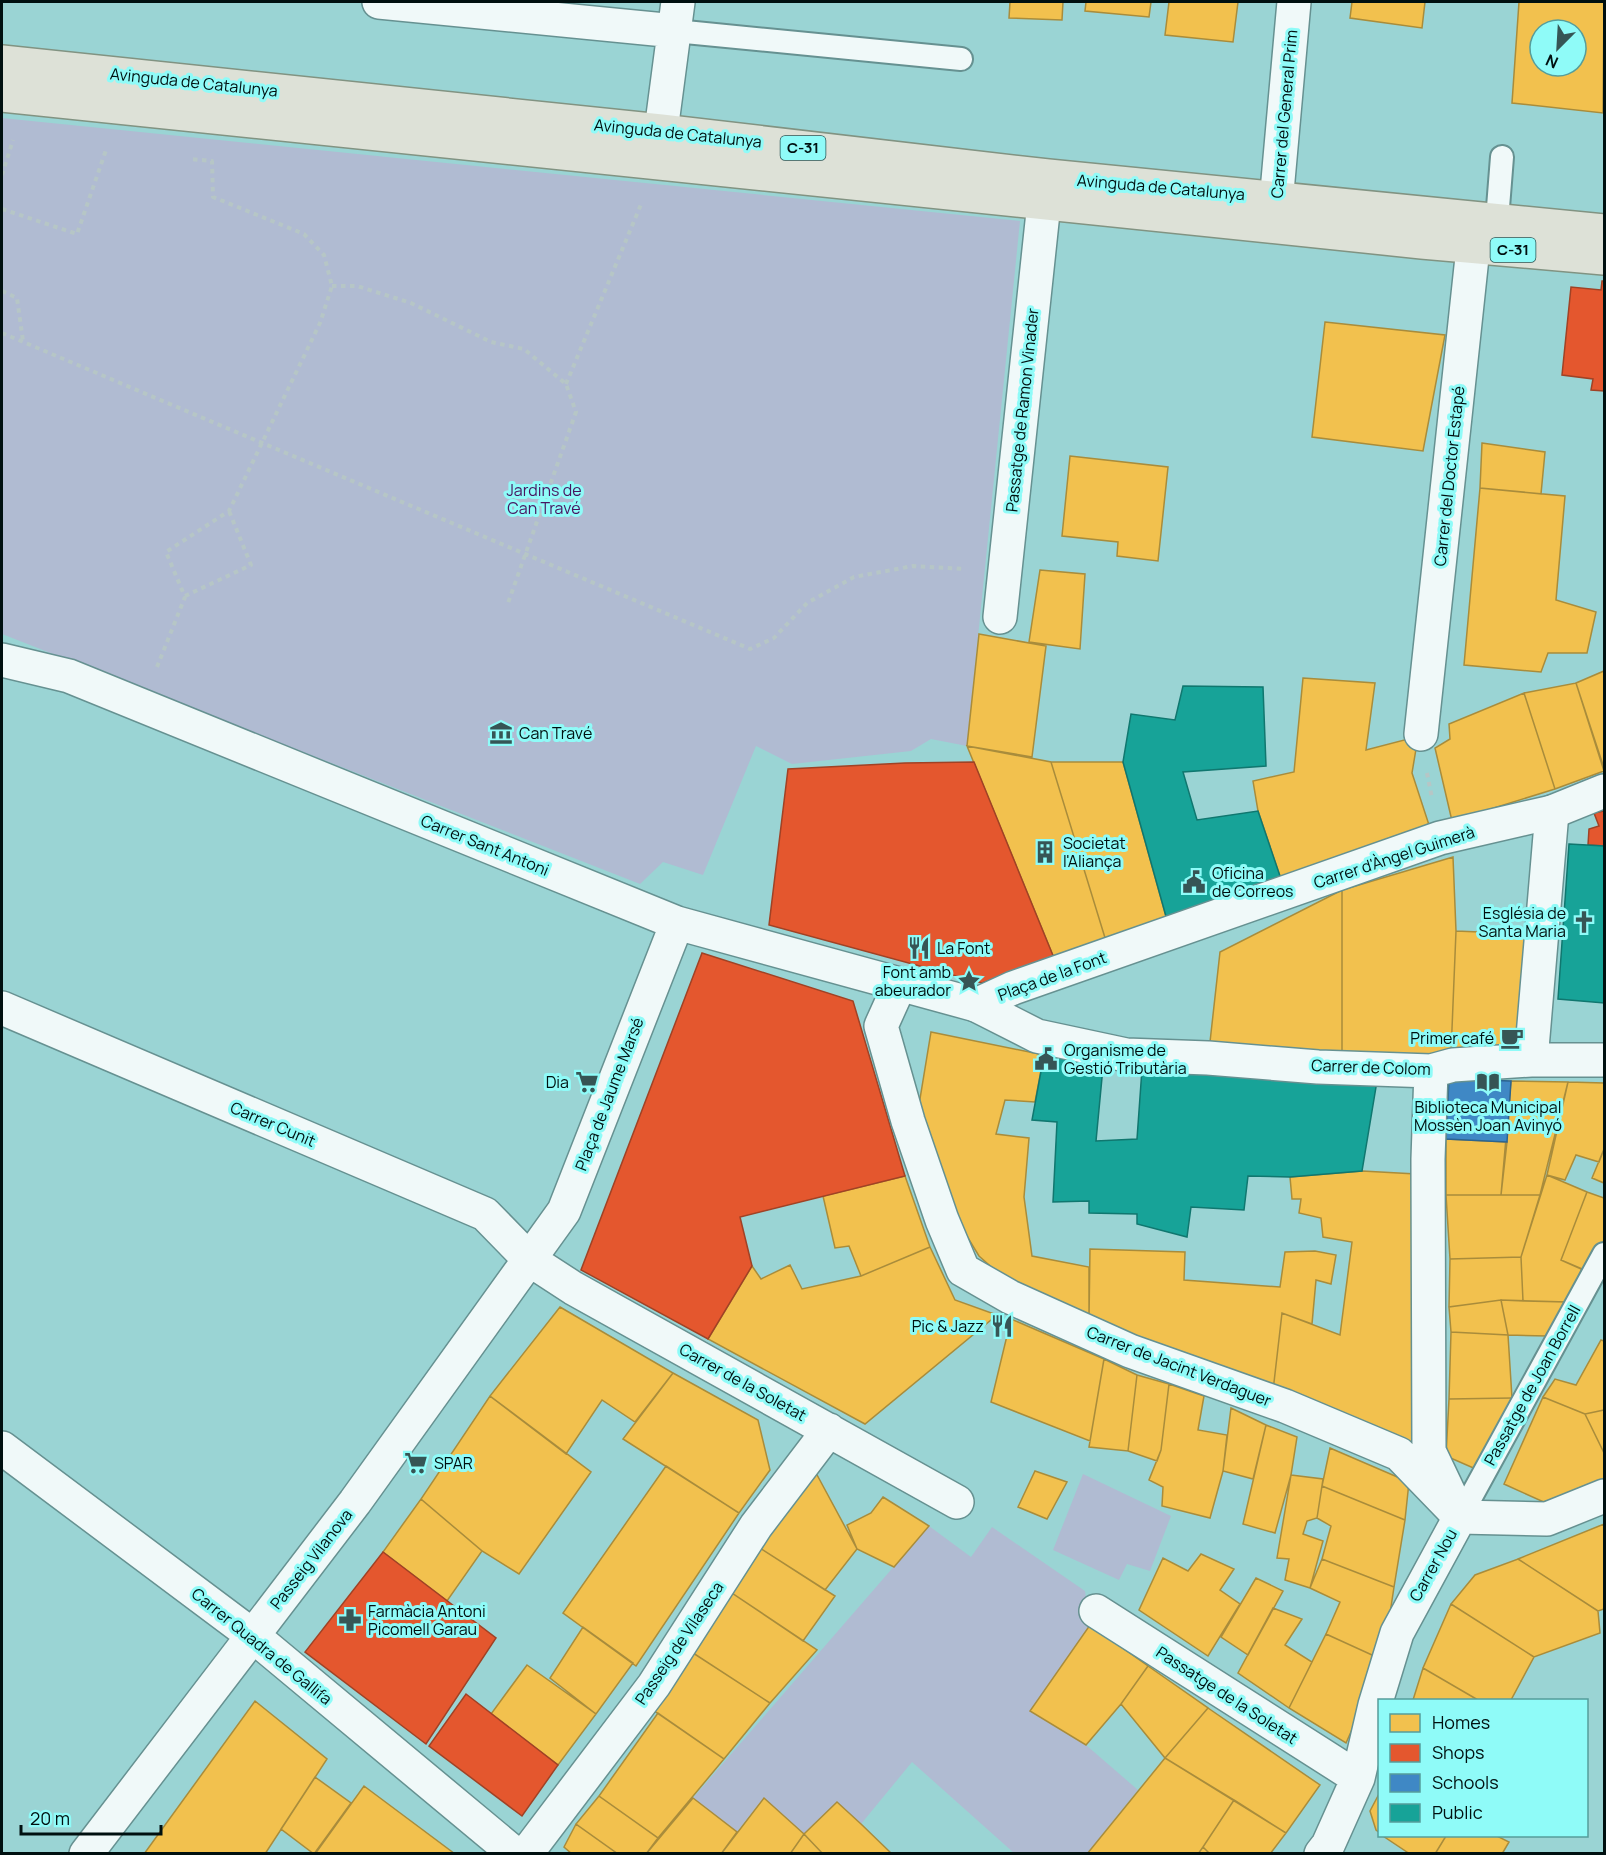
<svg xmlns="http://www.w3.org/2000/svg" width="1606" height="1855" font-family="Manrope,sans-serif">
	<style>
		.green { fill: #b0bbd2 }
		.homes { fill: #f2c14e; stroke: #a98c3b; stroke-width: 1.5; fill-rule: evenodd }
		.shops { fill: #e4572e; stroke: #a04225; stroke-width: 1.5 }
		.schools { fill: #3f88c5; stroke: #2c648f; stroke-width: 1.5 }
		.public { fill: #17a398; stroke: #10776f; stroke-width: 1.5 }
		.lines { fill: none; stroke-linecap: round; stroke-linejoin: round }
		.service-casing { stroke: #669191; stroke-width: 26 }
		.pedestrian-casing { stroke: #669191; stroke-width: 36 }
		.minor-casing { stroke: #669191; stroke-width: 36 }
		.primary-casing { stroke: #819382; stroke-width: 36 }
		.path { stroke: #b6c6c6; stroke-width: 4; stroke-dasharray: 4.5 4.5; stroke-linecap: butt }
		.service { stroke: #f0f9f9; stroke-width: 22 }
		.pedestrian { stroke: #f0f9f9; stroke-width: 33 }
		.minor { stroke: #f0f9f9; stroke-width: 33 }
		.primary { stroke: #dde1d7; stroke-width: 33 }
		.labels { text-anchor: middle; stroke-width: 6; stroke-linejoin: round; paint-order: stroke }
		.shield { fill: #8ffbf8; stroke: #2b5656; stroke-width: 1.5 }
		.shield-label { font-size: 15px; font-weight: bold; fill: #001010 }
		.street-label { font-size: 16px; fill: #001010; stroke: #8ffbf8 }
		.park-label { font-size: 16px; fill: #48145f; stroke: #8ffbf8 }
		.poi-label { font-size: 16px; fill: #001010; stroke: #8ffbf8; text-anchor: start }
	</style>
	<rect width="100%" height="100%" fill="#9ad4d4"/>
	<path class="green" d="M2,118L1020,221L967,746L931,739L911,751L792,764L756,746L703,875L663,862L640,884L2,634Z
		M1083,1474L1171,1516L1150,1571L1127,1564L1119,1580L1053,1550Z
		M929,1526L971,1557L992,1527L1085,1591L1090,1625L1031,1711L1086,1745L1138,1790L1087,1854L1014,1853L912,1762L861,1824L837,1802L804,1834L764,1798L737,1832L693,1798Z"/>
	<path class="homes" d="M1010,2H1063L1062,20L1009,18Z
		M1086,2H1151L1149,17L1085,11Z
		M1169,2H1238L1233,42L1165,35Z
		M1352,2H1425L1422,28L1350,18Z
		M1519,2H1604L1603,113L1512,103ZM1540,30H1576V66H1540Z
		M1325,322L1445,335L1423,451L1312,437Z
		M1482,443L1545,452L1541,494L1480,488Z
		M1070,456L1168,467L1158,561L1117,556L1118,542L1062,536Z
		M1480,488L1565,496L1556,600L1596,612L1587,653H1548L1541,672L1464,665Z
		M1040,570L1085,574L1080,649L1029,642Z
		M979,634L1046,646L1032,757L967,746Z
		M1604,671V768L1576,683Z
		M1303,678L1375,683L1366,750L1408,739L1416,749L1412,773L1430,828L1283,885L1258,811L1253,781L1294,772Z
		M1576,683L1604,771L1555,789L1524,693Z
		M1524,693L1555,789L1452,821L1435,748L1450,739L1449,724Z
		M967,746L1051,762L1106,941L1054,958Z
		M1051,762H1123L1167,920L1106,941Z
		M1453,857L1456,931L1451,1053L1342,1060V890Z
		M1342,890V1060L1209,1051L1220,952Z
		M1456,931L1526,934L1520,1053H1451Z
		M931,1032L1044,1055L1035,1102L1005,1100L996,1134L1029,1138L1024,1197L1032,1256L1089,1267V1319L1006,1280L979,1256L954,1215L919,1105Z
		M1511,1081L1568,1082L1540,1195H1501Z
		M1568,1082L1604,1083V1149L1599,1162L1576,1155L1565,1180L1547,1175Z
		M1446,1139L1507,1142L1501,1195H1446Z
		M1604,1149V1183L1592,1178Z
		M1362,1171L1416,1174L1418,1445L1273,1391L1282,1313L1340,1335L1352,1242L1323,1237L1321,1218L1299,1213L1301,1199H1292L1290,1177Z
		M1547,1175L1587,1192L1561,1260L1582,1269L1566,1302L1523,1301L1521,1257Z
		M905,1176L930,1247L861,1276L849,1246L835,1248L823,1196Z
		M1587,1192L1604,1198V1240L1590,1273L1561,1260Z
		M1446,1195H1540L1521,1257L1450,1259Z
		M930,1247L955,1300L997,1315L865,1424L708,1339L752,1266L761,1279L790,1265L802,1289L861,1276Z
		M1090,1249L1185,1252L1184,1280L1280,1287L1285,1252L1315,1251L1336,1255L1331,1284L1316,1280L1312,1324L1282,1313L1273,1391L1089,1319Z
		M1521,1257L1523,1301L1501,1300L1449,1307L1450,1259Z
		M1501,1300L1566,1302L1547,1336L1508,1335Z
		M1501,1300L1508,1335L1451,1332L1449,1307Z
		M560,1307L673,1373L635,1422L602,1400L566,1454L490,1396Z
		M1011,1319L1104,1359L1090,1441L991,1402Z
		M1451,1332L1508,1335L1512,1398L1449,1399Z
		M1601,1340L1604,1341V1410L1585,1414L1543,1397L1555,1379L1576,1385Z
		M1104,1359L1137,1375L1128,1451L1089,1447Z
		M673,1373L758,1420L770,1470L739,1513L623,1439Z
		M1137,1375L1169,1384L1161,1450L1157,1461L1128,1451Z
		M1169,1384L1204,1396L1198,1430L1227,1435L1223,1471L1210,1518L1162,1506L1163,1487L1149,1480L1161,1450Z
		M490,1396L591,1472L519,1574L482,1551L421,1499Z
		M1543,1397L1585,1414L1604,1453V1485L1557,1508L1504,1484Z
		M1512,1398L1478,1470L1446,1456L1449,1399Z
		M1231,1408L1266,1425L1253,1479L1223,1471Z
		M1604,1410V1453L1585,1414Z
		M1266,1425L1297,1437L1291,1475L1275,1533L1243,1524Z
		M1330,1448L1409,1482L1405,1520L1322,1486Z
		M666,1466L739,1513L636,1666L563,1613Z
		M1035,1471L1067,1482L1047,1519L1018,1507Z
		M816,1473L857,1549L825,1590L760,1548Z
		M1291,1475L1323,1479L1317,1518L1307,1521L1303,1534L1323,1541L1310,1588L1285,1580L1289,1559L1277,1558Z
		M1322,1486L1405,1520L1394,1587L1322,1559L1331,1526L1317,1518Z
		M883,1497L929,1526L894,1567L857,1549L847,1525L871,1513Z
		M421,1499L482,1551L447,1601L383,1552Z
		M1604,1524V1609L1598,1611L1518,1559Z
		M760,1548L835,1596L803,1641L729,1591Z
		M1201,1554L1234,1569L1220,1590L1240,1604L1208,1656L1139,1610L1163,1558L1188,1571Z
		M1322,1559L1394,1587L1383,1660L1326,1634L1340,1602L1310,1588Z
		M1518,1559L1598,1611L1600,1633L1534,1657L1451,1604L1475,1575Z
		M1256,1578L1283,1591L1248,1655L1221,1637Z
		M729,1591L817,1650L770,1703L690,1651Z
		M1451,1604L1534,1657L1511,1700H1478L1423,1668Z
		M1273,1608L1302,1619L1285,1645L1312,1662L1289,1708L1238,1673Z
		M1090,1625L1148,1666L1121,1704L1086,1745L1030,1711Z
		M583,1627L633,1663L596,1714L550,1678Z
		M1326,1634L1383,1660L1346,1743L1289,1708Z
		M690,1651L770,1703L724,1759L650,1708Z
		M527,1665L596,1714L558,1765L491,1714Z
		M1148,1666L1208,1708L1165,1758L1121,1704Z
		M1423,1668L1478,1700H1413Z
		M255,1701L327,1759L265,1854H144Z
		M1208,1708L1320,1785L1286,1833L1165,1758Z
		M658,1713L724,1759L658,1838L599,1796Z
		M1165,1758L1234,1800L1203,1847L1198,1854H1087Z
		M315,1777L351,1803L314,1854L281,1829Z
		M364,1786L455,1854H315Z
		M1380,1792V1833L1376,1830L1370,1811Z
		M599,1796L658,1838L646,1854H618L576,1824Z
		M693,1798L737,1832L721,1854H646Z
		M764,1798L804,1834L790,1854H721Z
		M1234,1800L1286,1833L1270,1854H1210L1203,1847Z
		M837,1802L861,1824L892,1854H823L804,1834Z
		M576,1824L618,1854H572L564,1847Z
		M804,1834L823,1854H790Z
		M1383,1836H1446L1435,1854H1410Z
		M1446,1836H1497L1509,1842L1502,1854H1435Z
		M1203,1847L1210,1854H1198Z"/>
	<path class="shops" d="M1602,281H1604V391L1591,390L1593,379L1562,375L1571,287L1601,290Z
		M974,762L1054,958L982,983L769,925L788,769L905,763Z
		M1604,811V846L1588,845L1589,829L1599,826L1594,813Z
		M702,953L853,1001L905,1176L740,1217L752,1266L708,1339L581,1270Z
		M383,1552L496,1638L426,1744L305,1652Z
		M466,1694L558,1765L522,1816L429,1746Z"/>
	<path class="schools" d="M1449,1079L1511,1081L1507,1142L1446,1139Z"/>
	<path class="public" d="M1183,686L1263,687L1266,766L1183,772L1197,820L1258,811L1283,885L1167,920L1123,762L1131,714L1175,720Z
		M1569,844L1604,846V1003L1558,999Z
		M1044,1055L1103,1067L1096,1141L1137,1139L1142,1069L1377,1081L1362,1171L1290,1177L1248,1176L1244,1210L1191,1207L1187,1237L1137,1224V1214L1089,1213V1201L1053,1202L1057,1122L1032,1120Z"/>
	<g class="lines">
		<g class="service-casing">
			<path id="service" d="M675,31L961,59
				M1497,220L1502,157
				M1460,1517L1604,1254"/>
		</g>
		<g class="pedestrian-casing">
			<path id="pedestrian" d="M900,984L881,1026L908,1121L942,1220L963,1270L1010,1297L1130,1351L1285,1406L1399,1454L1460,1517
				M976,1005L1037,1036L1126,1055L1208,1058L1318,1067L1431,1071L1453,1065L1531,1060H1604
				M1531,1060L1552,812
				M1431,1071L1428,1159L1429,1451L1449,1493"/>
		</g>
		<g class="minor-casing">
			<path id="minor" d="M379,2L675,31
				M661,131L678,2
				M1274,225L1294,2
				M1000,617L1044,203
				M2,660L69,676L677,923L976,1005L1013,988L1440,838L1552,812L1604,791
				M1421,734L1476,220
				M2,1008L485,1214L530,1260L573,1288L957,1502
				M2,1448L252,1635L515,1854
				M1096,1611L1358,1778
				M86,1854L355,1502L564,1211L677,923
				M526,1854L654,1685L756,1526L829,1430
				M1321,1854L1328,1845L1358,1778L1375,1705L1397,1633L1460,1517L1547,1519L1604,1496"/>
		</g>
		<g class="primary-casing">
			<path id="primary" d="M2,62L661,131L1048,176L1604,231
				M2,95L1422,242L1604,258"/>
		</g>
		<path class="path" d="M2,175L13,140
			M2,209L77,234L106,150
			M332,286H357L411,303L491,342L524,349L566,384L576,412L508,603
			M2,291L17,298L23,341
			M2,333L750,649L774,638L807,603L854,577L913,566L965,569
			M566,384L642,202
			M185,596L251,565L229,511
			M157,667L185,597L166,552L229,511L320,323L332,286L324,255L304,234L213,197L212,161L190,159
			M1427,773L1432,798"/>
		<use href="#service" class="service"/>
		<use href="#pedestrian" class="pedestrian"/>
		<use href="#minor" class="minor"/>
		<use href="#primary" class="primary"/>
	</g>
	<defs>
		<g id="museum-bare" transform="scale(1.8)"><path d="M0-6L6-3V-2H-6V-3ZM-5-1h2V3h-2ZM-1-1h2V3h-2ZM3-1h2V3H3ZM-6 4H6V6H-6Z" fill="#365555" stroke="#8ffbf8" stroke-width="2.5" paint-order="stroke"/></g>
		<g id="building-bare" transform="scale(1.8)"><path d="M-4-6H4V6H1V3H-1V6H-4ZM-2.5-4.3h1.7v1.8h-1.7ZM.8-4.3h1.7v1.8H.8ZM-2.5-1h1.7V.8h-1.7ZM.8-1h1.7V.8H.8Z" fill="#365555" stroke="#8ffbf8" stroke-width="2.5" paint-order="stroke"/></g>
		<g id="civic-bare" transform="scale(1.8)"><path d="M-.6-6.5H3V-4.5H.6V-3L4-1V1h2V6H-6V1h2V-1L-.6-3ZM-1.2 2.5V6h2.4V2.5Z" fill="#365555" stroke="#8ffbf8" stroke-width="2.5" paint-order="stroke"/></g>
		<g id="church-bare" transform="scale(1.8)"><path d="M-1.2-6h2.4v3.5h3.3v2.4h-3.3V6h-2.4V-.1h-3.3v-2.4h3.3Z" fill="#365555" stroke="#8ffbf8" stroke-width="2.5" paint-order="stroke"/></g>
		<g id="restaurant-bare" transform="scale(1.8)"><path d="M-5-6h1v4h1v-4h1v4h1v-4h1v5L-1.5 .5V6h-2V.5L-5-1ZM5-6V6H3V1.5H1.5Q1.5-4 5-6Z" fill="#365555" stroke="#8ffbf8" stroke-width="2.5" paint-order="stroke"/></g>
		<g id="sight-bare" transform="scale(1.8)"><path d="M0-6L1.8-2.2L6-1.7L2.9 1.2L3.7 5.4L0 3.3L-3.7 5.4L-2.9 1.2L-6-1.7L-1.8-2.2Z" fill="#365555" stroke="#8ffbf8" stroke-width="2.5" paint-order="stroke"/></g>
		<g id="cafe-bare" transform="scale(1.8)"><path d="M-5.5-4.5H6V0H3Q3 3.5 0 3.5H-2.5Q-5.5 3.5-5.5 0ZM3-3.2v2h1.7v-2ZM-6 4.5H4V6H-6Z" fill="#365555" stroke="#8ffbf8" stroke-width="2.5" paint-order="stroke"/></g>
		<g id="supermarket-bare" transform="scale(1.8)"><path d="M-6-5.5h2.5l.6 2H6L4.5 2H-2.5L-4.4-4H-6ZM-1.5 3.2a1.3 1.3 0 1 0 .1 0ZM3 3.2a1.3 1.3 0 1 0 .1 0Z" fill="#365555" stroke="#8ffbf8" stroke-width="2.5" paint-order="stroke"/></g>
		<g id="library-bare" transform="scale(1.8)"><path d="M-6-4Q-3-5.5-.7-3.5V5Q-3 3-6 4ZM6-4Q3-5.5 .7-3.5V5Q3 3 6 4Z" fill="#365555" stroke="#8ffbf8" stroke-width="2.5" paint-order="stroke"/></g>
		<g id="pharmacy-bare" transform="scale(1.8)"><path d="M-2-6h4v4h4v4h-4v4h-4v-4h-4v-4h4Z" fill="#365555" stroke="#8ffbf8" stroke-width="2.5" paint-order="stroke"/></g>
	</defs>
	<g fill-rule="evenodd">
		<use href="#museum-bare" x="501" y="733"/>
		<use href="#building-bare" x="1045" y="852"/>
		<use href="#civic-bare" x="1194" y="882"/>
		<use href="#church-bare" x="1584" y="922"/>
		<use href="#restaurant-bare" x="919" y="948"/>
		<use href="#sight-bare" x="969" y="981"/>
		<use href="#cafe-bare" x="1512" y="1038"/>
		<use href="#civic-bare" x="1046" y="1059"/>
		<use href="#supermarket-bare" x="587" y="1082"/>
		<use href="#library-bare" x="1488" y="1082"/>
		<use href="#restaurant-bare" x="1002" y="1326"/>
		<use href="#supermarket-bare" x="416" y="1463"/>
		<use href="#pharmacy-bare" x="350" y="1620"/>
	</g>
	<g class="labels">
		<g class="shield">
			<rect x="780.5" y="136" width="45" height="24" rx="4.5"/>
			<rect x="1490.5" y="238" width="45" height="24" rx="4.5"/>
		</g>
		<g class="shield-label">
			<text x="803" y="153">C-31</text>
			<text x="1513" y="255">C-31</text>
		</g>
		<g class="street-label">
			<text transform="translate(194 82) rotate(6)" y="6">Avinguda de Catalunya</text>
			<text transform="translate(1284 114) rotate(-85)" y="6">Carrer del General Prim</text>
			<text transform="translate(678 133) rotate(6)" y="6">Avinguda de Catalunya</text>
			<text transform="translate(1161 187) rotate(5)" y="6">Avinguda de Catalunya</text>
			<text transform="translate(1022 410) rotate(-84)" y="6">Passatge de Ramon Vinader</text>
			<text transform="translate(1449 476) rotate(-84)" y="6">Carrer del Doctor Estapé</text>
			<text transform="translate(485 845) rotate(22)" y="6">Carrer Sant Antoni</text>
			<text transform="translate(1394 857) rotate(-18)" y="6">Carrer d'Àngel Guimerà</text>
			<text transform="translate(1052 976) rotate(-20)" y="6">Plaça de la Font</text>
			<text transform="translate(1371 1067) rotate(2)" y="6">Carrer de Colom</text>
			<text transform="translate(609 1094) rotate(-69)" y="6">Plaça de Jaume Marsé</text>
			<text transform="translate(273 1124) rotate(23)" y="6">Carrer Cunit</text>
			<text transform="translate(1179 1366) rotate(21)" y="6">Carrer de Jacint Verdaguer</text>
			<text transform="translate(743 1382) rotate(29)" y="6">Carrer de la Soletat</text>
			<text transform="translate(1532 1385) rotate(-61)" y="6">Passatge de Joan Borrell</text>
			<text transform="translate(311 1559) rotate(-52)" y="6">Passeig Vilanova</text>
			<text transform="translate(1433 1565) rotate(-61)" y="6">Carrer Nou</text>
			<text transform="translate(679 1643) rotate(-56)" y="6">Passeig de Vilaseca</text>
			<text transform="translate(262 1646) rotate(39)" y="6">Carrer Quadra de Gallifa</text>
			<text transform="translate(1227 1695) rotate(33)" y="6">Passatge de la Soletat</text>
		</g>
		<g class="park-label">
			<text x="544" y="496">Jardins de<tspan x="544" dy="18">Can Travé</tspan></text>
		</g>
		<g class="poi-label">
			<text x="519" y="739">Can Travé</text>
			<text x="1063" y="849">Societat<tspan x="1063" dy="18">l'Aliança</tspan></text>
			<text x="1212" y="879">Oficina<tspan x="1212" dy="18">de Correos</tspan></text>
			<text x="1566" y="919" text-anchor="end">Església de<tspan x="1566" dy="18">Santa Maria</tspan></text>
			<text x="937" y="954">La Font</text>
			<text x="951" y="978" text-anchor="end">Font amb<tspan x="951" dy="18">abeurador</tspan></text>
			<text x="1494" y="1044" text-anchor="end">Primer café</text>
			<text x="1064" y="1056">Organisme de<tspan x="1064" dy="18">Gestió Tributària</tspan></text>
			<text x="569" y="1088" text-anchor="end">Dia</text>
			<text x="1488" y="1113" text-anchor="middle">Biblioteca Municipal<tspan x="1488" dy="18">Mossèn Joan Avinyó</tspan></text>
			<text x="984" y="1332" text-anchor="end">Pic &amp; Jazz</text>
			<text x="434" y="1469">SPAR</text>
			<text x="368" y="1617">Farmàcia Antoni<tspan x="368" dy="18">Picomell Garau</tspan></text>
		</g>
	</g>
	<rect width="1606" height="1855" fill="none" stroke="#001010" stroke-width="6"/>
	<rect x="1378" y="1699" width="210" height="138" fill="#8ffbf8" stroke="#569d9b" stroke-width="1.5"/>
	<rect x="1390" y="1714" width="30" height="18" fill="#f2c14e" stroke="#569d9b" stroke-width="1.5"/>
	<text x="1432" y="1729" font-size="18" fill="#001010">Homes</text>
	<rect x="1390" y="1744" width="30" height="18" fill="#e4572e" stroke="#569d9b" stroke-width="1.5"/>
	<text x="1432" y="1759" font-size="18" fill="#001010">Shops</text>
	<rect x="1390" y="1774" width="30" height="18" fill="#3f88c5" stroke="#569d9b" stroke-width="1.5"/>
	<text x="1432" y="1789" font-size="18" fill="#001010">Schools</text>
	<rect x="1390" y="1804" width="30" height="18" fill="#17a398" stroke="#569d9b" stroke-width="1.5"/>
	<text x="1432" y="1819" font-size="18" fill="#001010">Public</text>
	<g transform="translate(1558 48) rotate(204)"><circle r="28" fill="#8ffbf8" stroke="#569d9b" stroke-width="1.5"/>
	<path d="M0-4.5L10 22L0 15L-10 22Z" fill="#365555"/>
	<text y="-9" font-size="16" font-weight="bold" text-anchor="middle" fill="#001010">N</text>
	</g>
	<path d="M21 1825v9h140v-9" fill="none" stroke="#001010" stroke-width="3"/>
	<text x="30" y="1825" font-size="18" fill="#001010" stroke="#8ffbf8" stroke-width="4.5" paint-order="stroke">20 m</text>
</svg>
